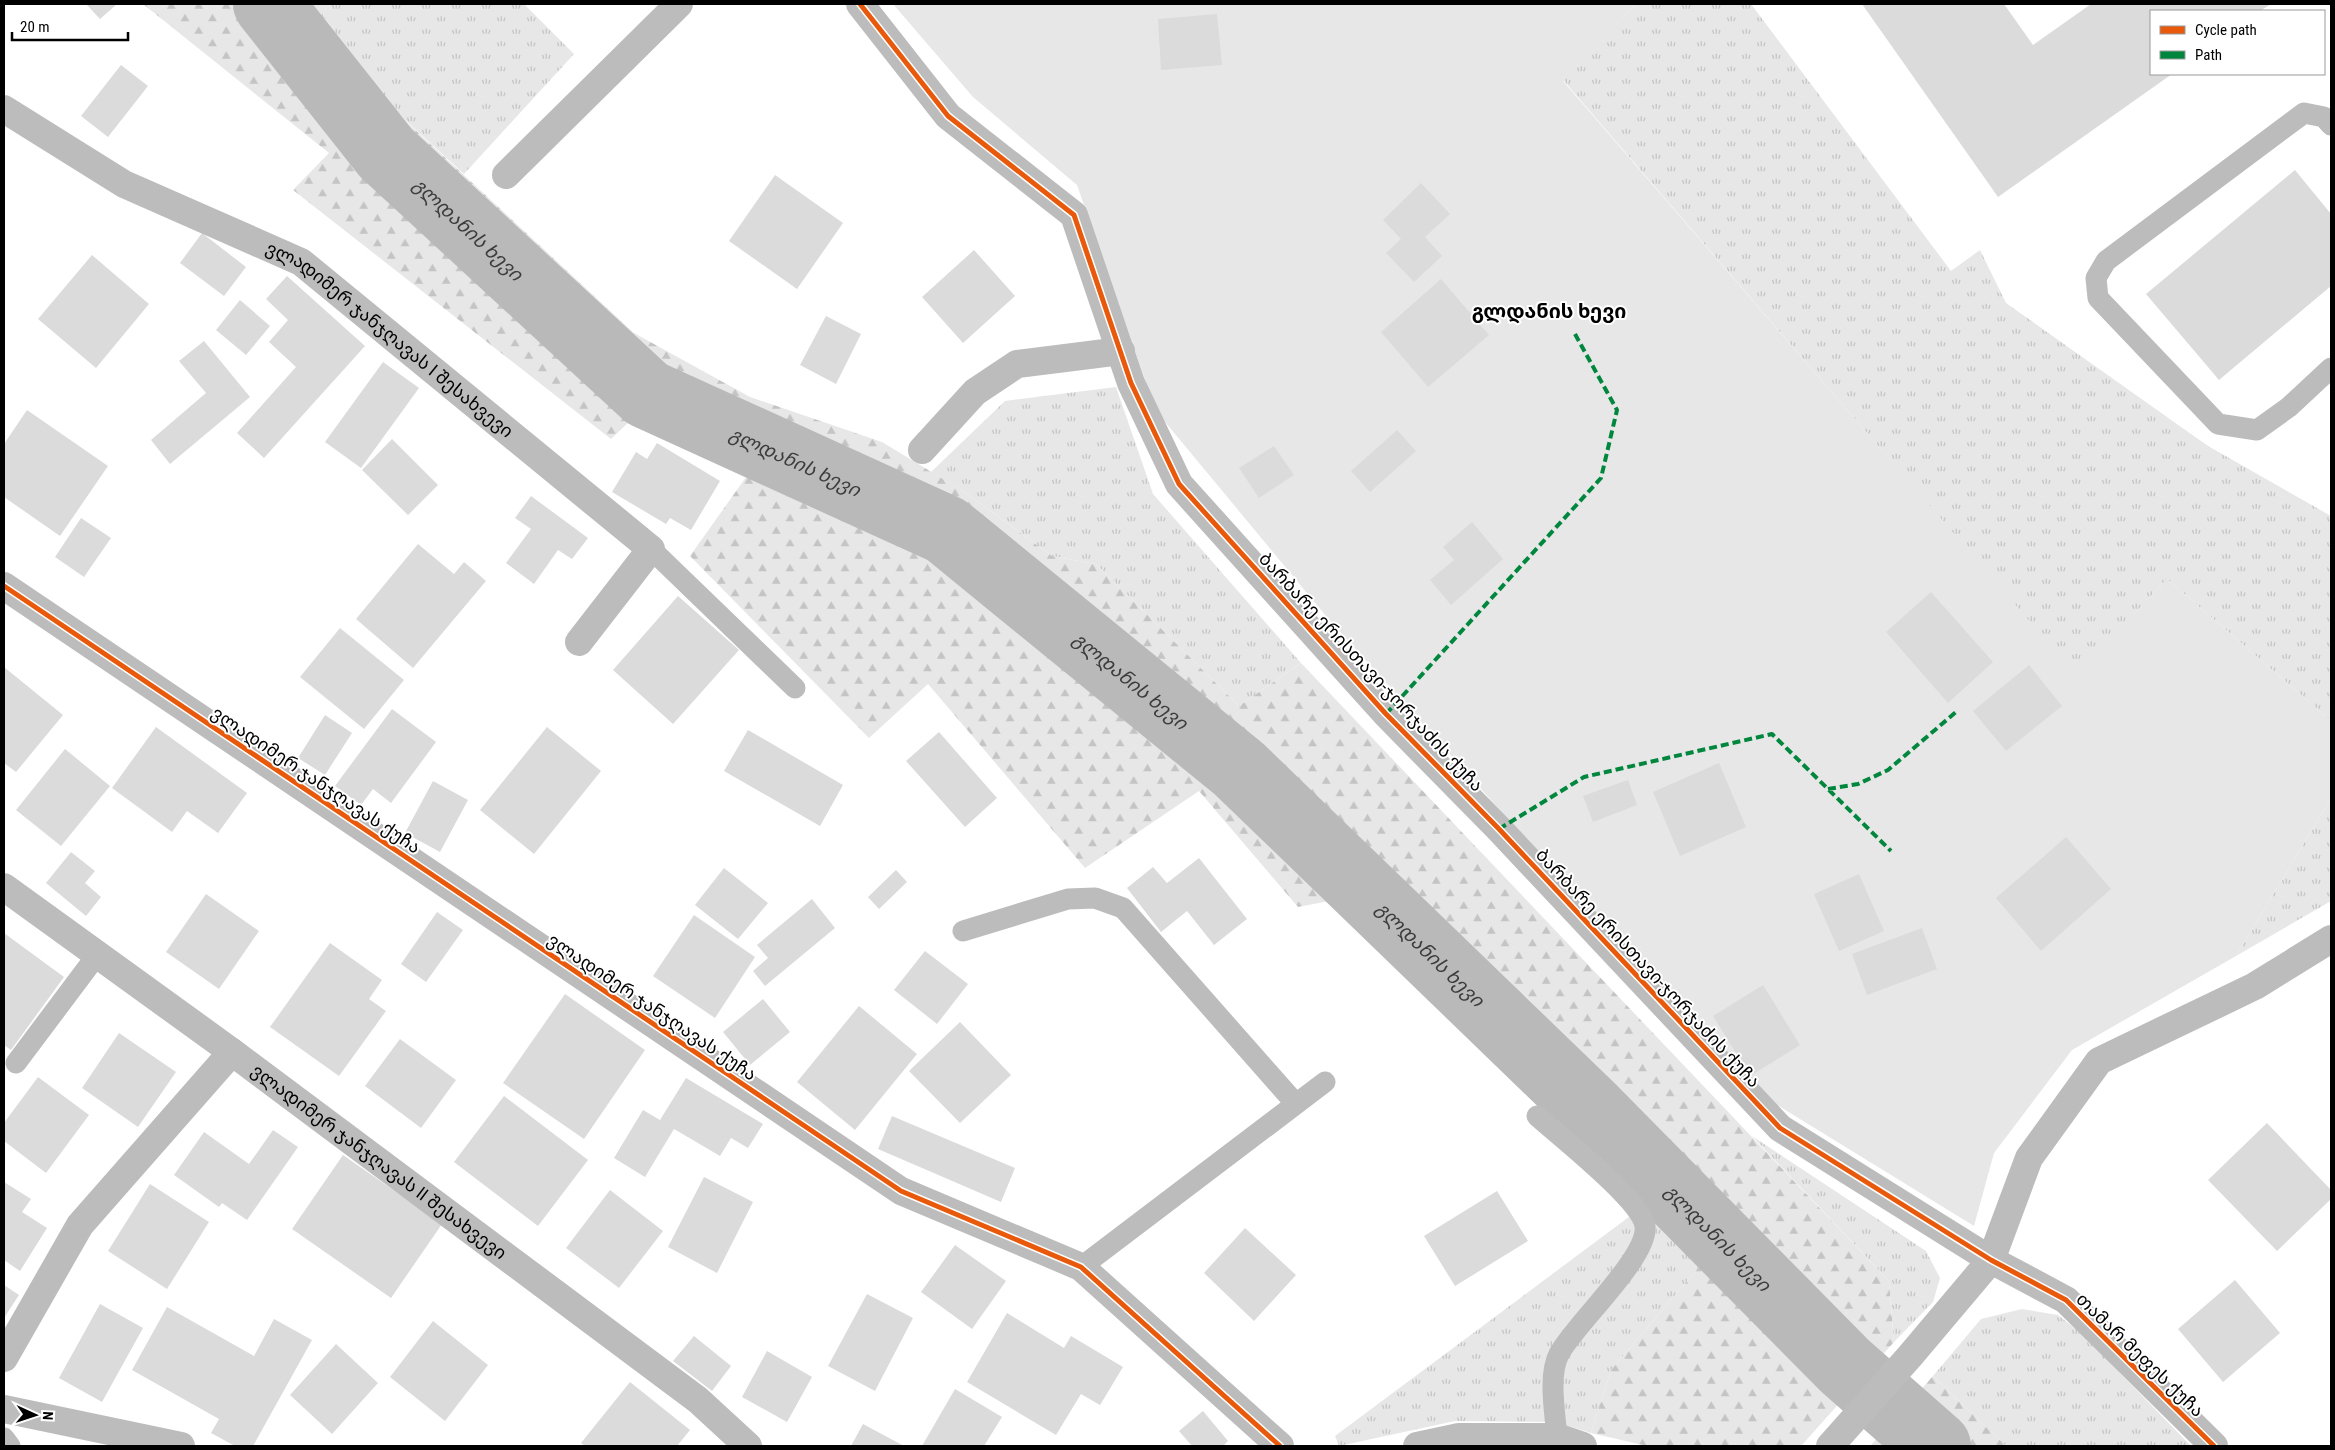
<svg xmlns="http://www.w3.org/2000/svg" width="2335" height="1450" font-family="'Roboto Condensed','Noto Sans Georgian',sans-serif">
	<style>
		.grass { fill: url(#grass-tufts) }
		.forest { fill: url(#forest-firs) }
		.garden { fill: #e7e7e7 }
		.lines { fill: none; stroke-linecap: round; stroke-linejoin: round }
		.river { stroke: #b9b9b9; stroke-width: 70 }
		.building { fill: #dbdbdb }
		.service { stroke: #bcbcbc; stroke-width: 21 }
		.minor { stroke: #bcbcbc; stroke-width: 28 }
		.tertiary { stroke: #bcbcbc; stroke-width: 28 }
		.quiet { stroke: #00873e; stroke-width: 4; stroke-dasharray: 8 4; stroke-linecap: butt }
		.cycleway-casing { stroke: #fff; stroke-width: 8 }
		.cycleway { stroke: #e8590c; stroke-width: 5 }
		.labels { text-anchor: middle; stroke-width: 4; stroke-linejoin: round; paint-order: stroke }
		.street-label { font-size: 18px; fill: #000; stroke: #fff }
		.water-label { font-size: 19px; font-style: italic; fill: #3c3c3c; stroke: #fff }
		.quarter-label { font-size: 20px; font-weight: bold; fill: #000; stroke: #fff }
	</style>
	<defs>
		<pattern id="grass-tufts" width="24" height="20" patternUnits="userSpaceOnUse" patternTransform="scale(1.25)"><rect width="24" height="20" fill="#e7e7e7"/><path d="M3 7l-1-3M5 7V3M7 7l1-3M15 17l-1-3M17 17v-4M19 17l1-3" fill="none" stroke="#c4c4c4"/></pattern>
		<pattern id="forest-firs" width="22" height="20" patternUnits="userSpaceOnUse" patternTransform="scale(1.25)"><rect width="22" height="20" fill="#e7e7e7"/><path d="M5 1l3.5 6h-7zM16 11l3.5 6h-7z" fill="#c4c4c4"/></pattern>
	</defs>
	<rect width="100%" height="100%" fill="#fff"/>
	<path class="grass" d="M329,4H524L574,54L464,174L340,60L323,14Z
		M1636,4H1751L1951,271L1980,250L2006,303L2208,446L2331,516V721L2167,579L2076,676L1563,80Z
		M1116,387L1153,494L1301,663L1239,706L1096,564L1052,556L966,493L931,472L1005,401Z
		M2331,798V901L2236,956Z
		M1752,1136L1926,1251L1940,1278L1933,1302L1894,1342L1889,1281Z
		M1653,1199L1712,1252L1611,1370L1591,1433L1556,1422L1455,1421L1339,1446L1335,1436Z
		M2022,1309L2058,1315L2082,1334L2191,1446H2006L1933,1376L1981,1319Z"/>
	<path class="forest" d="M143,4H329L323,15L340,60L634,333L750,397L882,442L966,493L1052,556L1096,564L1239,706L1301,663L1889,1281L1894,1342L1801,1446H1647L1591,1433L1611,1370L1712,1252L1653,1199L1350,897L1298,907L1199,791L1085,868L928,684L869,738L690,556L749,473L648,404L611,439L293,190L329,153Z
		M1933,1376L2006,1446H1870Z"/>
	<path class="garden" d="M893,4H1636L1563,81L2076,675L2167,579L2331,721V798L2236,956L2072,1050L1994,1153L1974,1226L1748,1087L1326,616L1156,411L1077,185L973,97Z"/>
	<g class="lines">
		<path class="river" id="s1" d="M268,4L386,153L647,394L946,530L1239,769L1593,1111L1845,1366L1936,1446"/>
	</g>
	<path class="building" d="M86,4H117L100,19Z
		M1862,4H2004L2033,45L2091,4H2271L2260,11H2151V74H2172L1998,197Z
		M1217,14L1222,65L1161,70L1158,19Z
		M121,65L148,86L108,137L81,116Z
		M2295,170L2331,214V286L2219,380L2146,294Z
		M775,175L843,223L797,289L729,241Z
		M1421,183L1450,214L1425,237L1442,256L1414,282L1386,253L1401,239L1383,220Z
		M202,233L246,267L224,296L180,263Z
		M974,250L1015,296L963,343L922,297Z
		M92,255L149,304L96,368L38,319Z
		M287,276L365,346L264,458L237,433L296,367L269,342L288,320L266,299Z
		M1441,279L1489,335L1428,387L1381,332Z
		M240,300L270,326L246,355L216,330Z
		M826,316L861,334L836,384L800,365Z
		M204,341L250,397L170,464L151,440L206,393L179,361Z
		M383,362L419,388L361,468L325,442Z
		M27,410L108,466L60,536L4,497V444Z
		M1397,430L1416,451L1370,492L1351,471Z
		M392,439L438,485L408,515L362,470Z
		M657,443L720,481L691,530L670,518L666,524L612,492L636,452L647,459Z
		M1274,446L1294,475L1259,498L1239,468Z
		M531,496L588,538L572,559L558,550L534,584L506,563L531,529L515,518Z
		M81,518L111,538L84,577L55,557Z
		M1472,522L1503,559L1451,605L1430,580L1454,560L1443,547Z
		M418,544L454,574L464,562L486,581L413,668L356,619Z
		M1931,592L1993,662L1948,703L1886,632Z
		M678,596L739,650L673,724L613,670Z
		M340,628L404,680L364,729L300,677Z
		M2029,665L2062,706L2006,751L1973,711Z
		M4,667L63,715L16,772L4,763Z
		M392,709L436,742L391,803L373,789L361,805L335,786Z
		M325,715L352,733L325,775L298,758Z
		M156,727L247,793L218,833L187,811L172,832L112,788Z
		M547,727L601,771L534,854L480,810Z
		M748,730L843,785L820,826L724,771Z
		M939,732L997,798L965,827L906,761Z
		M65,749L110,786L61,846L16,810Z
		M1719,763L1746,827L1680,856L1653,792Z
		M1628,780L1637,805L1593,822L1583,796Z
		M433,781L468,800L440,852L405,833Z
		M2066,837L2111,889L2041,951L1996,898Z
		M71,852L95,871L85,883L101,897L86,916L46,883Z
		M1199,858L1247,919L1214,945L1187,911L1161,932L1127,888L1153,867L1167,883Z
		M724,868L768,903L738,939L695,905Z
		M896,870L907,882L879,909L868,897Z
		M1859,874L1884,931L1839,951L1814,894Z
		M206,894L259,931L219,989L166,952Z
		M812,899L835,928L765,986L753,971L768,958L757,945Z
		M437,912L463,930L426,982L401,964Z
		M694,915L755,957L715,1018L653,976Z
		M1922,928L1937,969L1867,995L1852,954Z
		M4,933L64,977L11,1050L4,1045Z
		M330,943L382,980L369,999L386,1011L339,1076L270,1027Z
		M925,951L968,984L937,1024L894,990Z
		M1763,985L1800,1045L1750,1076L1713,1016Z
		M565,994L645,1050L584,1139L503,1083Z
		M763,999L790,1032L750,1065L723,1032Z
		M859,1006L917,1054L855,1130L797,1082Z
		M960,1022L1011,1075L960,1123L909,1071Z
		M119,1033L176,1072L138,1127L82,1088Z
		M400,1039L456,1080L421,1128L365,1086Z
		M38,1077L89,1115L46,1173L4,1141V1123Z
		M686,1078L763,1124L748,1148L731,1138L720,1156L674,1129L645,1177L614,1158L643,1110L660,1120Z
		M504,1096L588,1160L538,1226L454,1162Z
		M892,1116L1015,1168L1001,1202L878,1149Z
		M2267,1123L2331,1190V1199L2277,1251L2208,1180Z
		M273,1130L298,1147L247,1220L222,1203L219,1207L174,1175L204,1132L249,1164Z
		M343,1155L442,1224L391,1298L292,1229Z
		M704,1177L753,1202L717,1273L668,1247Z
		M4,1182L31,1199L22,1212L47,1228L20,1271L4,1260Z
		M150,1184L209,1222L167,1289L108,1251Z
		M610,1190L663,1231L619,1288L566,1248Z
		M1497,1191L1528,1241L1455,1286L1424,1236Z
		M1245,1228L1296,1275L1254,1321L1204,1273Z
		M955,1245L1006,1281L972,1329L921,1292Z
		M2235,1280L2280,1333L2223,1382L2178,1329Z
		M4,1285L19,1295L4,1318Z
		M867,1294L913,1318L875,1391L828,1366Z
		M100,1304L143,1328L102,1402L59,1378Z
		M167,1307L254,1356L274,1319L312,1340L253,1446H235L211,1433L219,1419L132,1370Z
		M1007,1313L1064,1348L1071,1336L1123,1367L1100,1405L1081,1394L1056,1435L967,1382Z
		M433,1321L488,1365L445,1421L390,1377Z
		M694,1336L731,1366L712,1391L673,1361Z
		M336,1344L378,1383L332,1434L290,1395Z
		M767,1351L812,1377L787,1422L742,1397Z
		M630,1382L690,1430L677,1446H585L581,1443Z
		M955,1389L1002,1417L984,1446H922Z
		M1203,1411L1228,1441L1223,1446H1192L1179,1431Z
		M863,1424L904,1446H851Z"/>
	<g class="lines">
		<path class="service" d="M2331,125L2324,117L2304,113L2106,261L2096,278L2098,298L2218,424L2257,430L2289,407L2331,368
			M651,549L795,688
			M963,931L1068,899L1095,898L1123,908L1296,1104
			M16,1063L97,955
			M1537,1116C1559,1136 1641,1200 1645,1226C1649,1257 1575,1324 1559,1354C1548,1375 1555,1413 1557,1437
			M1081,1267L1325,1082
			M4,1438L10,1446"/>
		<g class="minor">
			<path d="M860,4L948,116L1074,215L1131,383L1179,484L1386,714L1499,829L1780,1128L1991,1260L2066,1300L2214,1446"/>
			<path id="s2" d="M4,109L124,184L301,262L651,549L579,642"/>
			<path d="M506,175L679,4"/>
			<path d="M922,450L975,392L1017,364L1121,351"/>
			<path id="s3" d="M4,887L232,1052L698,1400L748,1446"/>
			<path d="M4,1358L80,1225L232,1052"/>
			<path d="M4,1409L181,1446"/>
			<path d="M1830,1446L1910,1356L1991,1260L2029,1158L2099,1061L2255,986L2331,939"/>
		</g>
		<path class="tertiary" d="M4,586L901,1191L1081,1267L1280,1446
			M1417,1446L1459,1437H1557L1583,1446"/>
		<path class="quiet" d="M1386,714L1601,478L1617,410L1575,334
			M1828,789L1858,784L1888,770L1956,712
			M1499,829L1584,777L1772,734L1891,851"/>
		<g class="cycleway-casing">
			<path id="cycleway" d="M860,4L948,116L1074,215L1131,383L1179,484L1386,714L1499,829L1780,1128L1991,1260L2066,1300L2214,1446
				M4,586L901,1191L1081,1267L1280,1446"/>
		</g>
		<use href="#cycleway" class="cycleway"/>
	</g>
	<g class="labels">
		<g class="street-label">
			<text dy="6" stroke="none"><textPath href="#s2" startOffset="452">ვლადიმერ ჯანჯღავას I შესახვევი</textPath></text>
			<text transform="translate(1371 672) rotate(47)" y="6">ბარბარე ერისთავი-ჯორჯაძის ქუჩა</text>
			<text transform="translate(316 780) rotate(34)" y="6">ვლადიმერ ჯანჯღავას ქუჩა</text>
			<text transform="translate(1648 968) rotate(47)" y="6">ბარბარე ერისთავი-ჯორჯაძის ქუჩა</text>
			<text transform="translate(652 1007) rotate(34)" y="6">ვლადიმერ ჯანჯღავას ქუჩა</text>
			<text dy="6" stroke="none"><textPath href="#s3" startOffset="465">ვლადიმერ ჯანჯღავას II შესახვევი</textPath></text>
			<text transform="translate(2140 1355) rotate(44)" y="6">თამარ მეფეს ქუჩა</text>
		</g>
		<g class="water-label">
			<text dy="7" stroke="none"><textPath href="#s1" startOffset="302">გლდანის ხევი</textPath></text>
			<text dy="7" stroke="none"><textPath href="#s1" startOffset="708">გლდანის ხევი</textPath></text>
			<text dy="7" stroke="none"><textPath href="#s1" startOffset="1112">გლდანის ხევი</textPath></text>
			<text dy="7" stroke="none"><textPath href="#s1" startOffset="1518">გლდანის ხევი</textPath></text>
			<text dy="7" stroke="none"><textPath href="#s1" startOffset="1922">გლდანის ხევი</textPath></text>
		</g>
		<g class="quarter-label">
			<text x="1549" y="318">გლდანის ხევი</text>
		</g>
	</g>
	<rect width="2335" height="1450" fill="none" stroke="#000000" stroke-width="10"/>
	<rect x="2150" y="10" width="175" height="65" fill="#ffffff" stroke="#999999"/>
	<rect x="2160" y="26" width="25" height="8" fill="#e8590c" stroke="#999999"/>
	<text x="2195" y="35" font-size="15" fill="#000000">Cycle path</text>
	<rect x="2160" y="51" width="25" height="8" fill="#00873e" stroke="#999999"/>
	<text x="2195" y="60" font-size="15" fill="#000000">Path</text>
	<g transform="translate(35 1415) rotate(93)" stroke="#ffffff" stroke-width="4" paint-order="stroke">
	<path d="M0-4L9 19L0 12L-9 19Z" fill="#000000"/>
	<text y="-8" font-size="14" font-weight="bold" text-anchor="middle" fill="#000000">N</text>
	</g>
	<path d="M12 32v8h116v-8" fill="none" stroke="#000000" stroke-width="2.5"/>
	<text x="20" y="32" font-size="15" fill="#000000" stroke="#ffffff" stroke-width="4" paint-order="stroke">20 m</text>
</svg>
